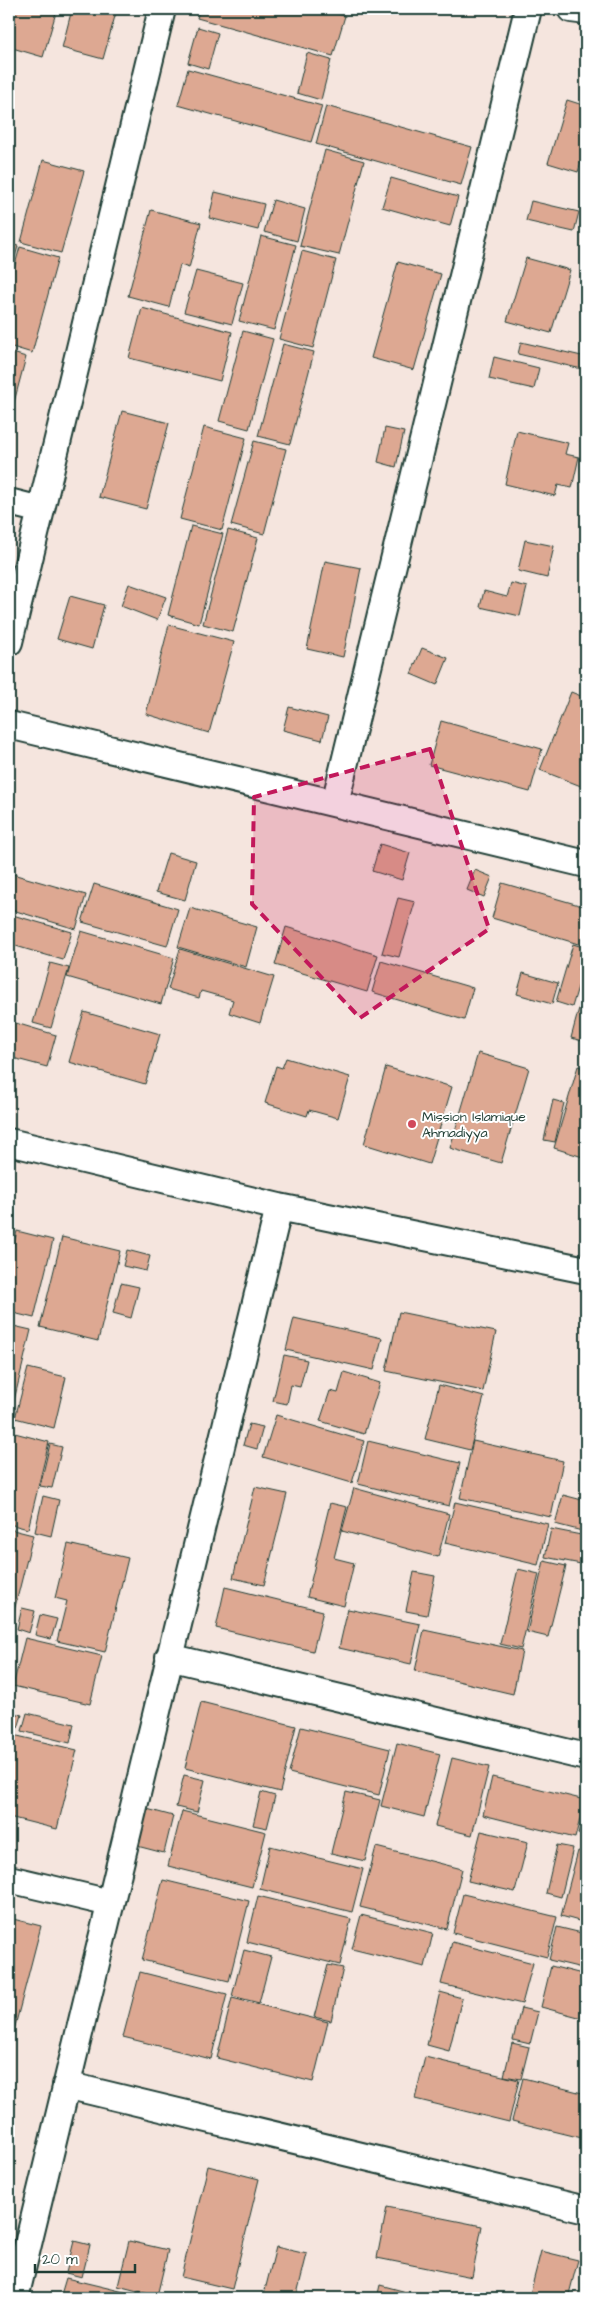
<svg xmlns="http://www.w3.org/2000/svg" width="595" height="2307" font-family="'Architects Daughter',sans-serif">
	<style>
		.building { fill: #dda892; stroke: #1f3d34 }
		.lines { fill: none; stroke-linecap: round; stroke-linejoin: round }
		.street-casing { stroke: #1f3d34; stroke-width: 30 }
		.street { stroke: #fff; stroke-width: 26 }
		.marked { fill: #c2185b; fill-opacity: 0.2; stroke: #c2185b; stroke-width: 4; stroke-dasharray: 10 6; stroke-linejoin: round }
		.poi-dot { fill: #d1495b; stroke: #fff; stroke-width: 2 }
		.labels { text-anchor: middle; stroke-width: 4; stroke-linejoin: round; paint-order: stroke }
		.poi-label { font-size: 14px; fill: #1f3d34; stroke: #fff; text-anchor: start }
	</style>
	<rect width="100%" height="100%" fill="#f5e5de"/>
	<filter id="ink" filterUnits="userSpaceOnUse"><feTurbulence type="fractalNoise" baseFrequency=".02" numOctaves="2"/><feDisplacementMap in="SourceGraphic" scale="10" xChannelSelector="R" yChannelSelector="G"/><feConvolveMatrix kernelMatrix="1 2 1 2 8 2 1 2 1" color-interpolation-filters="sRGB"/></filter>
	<g filter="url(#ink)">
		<path class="building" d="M12,9H57L43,57L9,47V19Z
			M72,9H117L103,59L62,48Z
			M200,9H319L345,16L333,56L197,18Z
			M198,27L218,33L208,69L188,63Z
			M307,53L331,60L321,100L297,93Z
			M188,69L322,106L311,142L178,105Z
			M567,100L586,106V146L578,172L548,163Z
			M326,106L472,147L461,185L316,144Z
			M325,150L364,161L339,255L300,246Z
			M43,160L84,171L61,253L21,242Z
			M391,178L458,197L450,226L382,207Z
			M215,192L264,204L258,230L209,218Z
			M273,200L305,209L297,241L264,232Z
			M531,201L579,212L574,232L526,221Z
			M151,210L201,223L189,268L180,265L169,307L128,296Z
			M261,236L296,245L274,330L239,321Z
			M9,244L18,246L12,268L9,267Z
			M20,247L58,258L32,353L9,346V286Z
			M302,251L336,260L313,348L279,339Z
			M526,258L570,270L551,333L507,321Z
			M398,262L441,274L414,370L371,358Z
			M196,271L243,283L232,324L184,312Z
			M142,308L232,332L220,381L129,358Z
			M243,331L273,339L249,429L219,421Z
			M521,342L586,357V370L518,354Z
			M283,344L314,352L290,444L258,436Z
			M9,352L26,357L9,421Z
			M494,357L539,368L534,389L489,379Z
			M122,411L169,423L146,509L99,497Z
			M204,427L246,438L222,530L180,519Z
			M385,428L404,432L396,467L378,462Z
			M517,431L568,443L565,454L579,457L572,488L558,485L555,496L505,484Z
			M254,441L286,449L264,534L231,525Z
			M191,526L223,534L199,624L168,615Z
			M228,530L258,538L233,632L203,624Z
			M525,540L554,546L547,578L518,571Z
			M325,561L361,568L343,657L307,649Z
			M511,583L527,587L520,616L480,607L484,591L507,597Z
			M129,584L166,597L157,620L121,606Z
			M70,596L104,605L92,649L57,639Z
			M169,625L234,642L209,733L146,714Z
			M422,648L448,658L437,685L411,674Z
			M571,692L586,698V788L540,770Z
			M289,707L328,717L322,740L283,730Z
			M441,721L542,749L530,792L429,765Z
			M380,844L410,853L402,880L372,871Z
			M168,853L196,861L185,900L156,892Z
			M475,870L492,877L484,897L467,890Z
			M9,873L86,895L76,929L9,909Z
			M502,883L586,907L585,946L492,918Z
			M94,884L178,909L167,946L82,922Z
			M398,898L415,902L399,957L382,953Z
			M190,908L257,927L246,967L178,947Z
			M9,914L72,932L63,960L9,944Z
			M286,927L378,955L367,992L275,965Z
			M81,931L174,958L161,1004L67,977Z
			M573,944L586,948V960L572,1007L556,1002Z
			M180,949L274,977L260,1023L229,1013L233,1000L201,991L199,998L168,989Z
			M381,961L473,988L464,1020L372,992Z
			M50,963L69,968L51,1028L33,1023Z
			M523,973L558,983L552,1004L517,994Z
			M582,997L586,999V1042L571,1038Z
			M84,1012L160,1034L145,1084L69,1062Z
			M9,1021L56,1035L47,1067L9,1057Z
			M478,1053L529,1068L501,1163L450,1148Z
			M286,1058L350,1077L338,1118L309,1110L307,1116L265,1103L276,1066L282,1068Z
			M578,1066L586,1069V1158L554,1148Z
			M386,1067L452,1087L429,1164L364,1144Z
			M553,1100L564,1103L555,1142L544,1140Z
			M17,1231L53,1240L34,1318L9,1312V1263Z
			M62,1237L120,1251L98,1341L40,1327Z
			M127,1250L150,1256L146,1271L123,1266Z
			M121,1283L139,1287L131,1318L113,1313Z
			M399,1312L496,1332L483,1391L386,1371Z
			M294,1318L382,1338L374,1370L286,1350Z
			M9,1325L31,1330L10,1417L9,1416Z
			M284,1355L307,1360L300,1387L291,1385L287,1404L273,1401Z
			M28,1368L66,1377L54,1428L15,1418Z
			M344,1372L380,1383L364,1434L320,1421L330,1391L338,1393Z
			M439,1385L484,1397L470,1450L425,1439Z
			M276,1415L364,1441L352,1483L263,1457Z
			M249,1424L263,1427L257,1449L243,1445Z
			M11,1432L49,1442L28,1529L9,1524V1440Z
			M368,1441L460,1463L449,1506L358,1484Z
			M473,1441L563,1461L551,1517L460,1498Z
			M50,1444L62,1447L52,1488L40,1486Z
			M255,1487L287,1494L264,1585L233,1578Z
			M354,1488L449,1514L438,1557L342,1531Z
			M563,1495L586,1501V1532L555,1524Z
			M43,1496L59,1500L51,1536L35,1532Z
			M455,1502L548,1524L538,1565L445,1543Z
			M330,1503L347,1507L334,1558L354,1563L344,1606L307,1597Z
			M9,1529L33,1535L10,1627H9Z
			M551,1529L586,1536V1565L545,1557Z
			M68,1544L128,1558L105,1652L57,1641L67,1601L55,1598Z
			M544,1561L566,1566L548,1637L527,1632Z
			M518,1569L539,1574L521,1649L500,1644Z
			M414,1572L435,1576L427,1615L406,1611Z
			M225,1587L323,1611L313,1651L216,1628Z
			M22,1608L35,1611L29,1633L17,1629Z
			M348,1609L420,1624L411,1664L339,1648Z
			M40,1615L57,1619L51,1639L35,1635Z
			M424,1630L522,1651L513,1694L415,1671Z
			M25,1638L102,1656L90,1704L13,1686Z
			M201,1702L296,1726L280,1792L185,1768Z
			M9,1712L22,1715L18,1728L9,1726Z
			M27,1713L74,1724L70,1743L22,1731Z
			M301,1727L390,1749L379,1795L289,1773Z
			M9,1734L77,1750L57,1829L9,1817Z
			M397,1743L440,1754L424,1817L381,1806Z
			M452,1758L489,1767L472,1835L435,1826Z
			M184,1775L205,1780L197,1812L176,1807Z
			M492,1777L585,1800L575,1838L483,1815Z
			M261,1792L275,1796L267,1828L253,1825Z
			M346,1792L380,1800L365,1861L331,1853Z
			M586,1805V1836L578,1834Z
			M147,1809L173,1816L164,1853L137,1846Z
			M182,1811L266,1832L252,1887L168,1866Z
			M481,1831L528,1842L515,1892L468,1881Z
			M557,1845L573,1848L561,1897L546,1893Z
			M270,1846L363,1869L352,1912L260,1889Z
			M376,1847L462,1869L447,1929L360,1907Z
			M578,1851L586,1853V1923L561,1916Z
			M163,1880L249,1901L229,1981L142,1960Z
			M463,1894L557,1917L547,1957L453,1933Z
			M258,1896L351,1919L340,1965L247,1942Z
			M361,1915L433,1933L425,1967L352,1949Z
			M9,1918L41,1926L12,2038L9,2037Z
			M557,1927L586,1934V1969L549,1960Z
			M452,1942L533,1963L522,2004L441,1984Z
			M244,1950L271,1957L259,2003L232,1996Z
			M328,1965L343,1968L331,2021L314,2017Z
			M551,1966L586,1975V2019L541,2007Z
			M140,1972L227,1994L211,2059L123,2037Z
			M440,1992L462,1998L449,2051L427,2045Z
			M232,1998L328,2022L313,2082L217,2058Z
			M521,2008L538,2012L530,2044L513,2040Z
			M512,2043L529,2047L521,2079L504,2076Z
			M425,2057L519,2080L509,2122L415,2099Z
			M523,2078L586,2094V2139L512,2121Z
			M208,2166L259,2179L232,2289L181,2277Z
			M387,2207L482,2226L472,2277L377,2258Z
			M74,2241L90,2245L82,2277L66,2273Z
			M129,2241L168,2250L157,2296L118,2286Z
			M276,2247L307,2254L296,2298H263Z
			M541,2251L578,2260L568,2298H529Z
			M66,2278L149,2298H60Z
			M380,2285L418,2295V2298H377Z"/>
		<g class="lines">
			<g class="street-casing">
				<path id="street" d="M571,9L586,11
					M9,502L41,510
					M9,642L162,9
					M9,725L586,864
					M335,803L528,9
					M9,1142L279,1207L586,1270
					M169,1657L586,1757
					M9,1879L110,1903
					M66,2085L586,2210
					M15,2298L279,1207"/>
			</g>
			<use href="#street" class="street"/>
		</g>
	</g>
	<path class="marked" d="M430,749L489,929L360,1018L252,904L254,797Z"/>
	<circle class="poi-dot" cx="412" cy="1124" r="5"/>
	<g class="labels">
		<g class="poi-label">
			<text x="422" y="1121">Mission Islamique<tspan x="422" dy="16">Ahmadiyya</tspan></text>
		</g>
	</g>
	<rect width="595" height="2307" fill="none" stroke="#fff" stroke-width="30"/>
	<rect x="15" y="15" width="565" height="2277" fill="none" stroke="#1f3d34" stroke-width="2" filter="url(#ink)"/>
	<path d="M35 2264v8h100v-8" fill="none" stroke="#1f3d34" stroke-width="2.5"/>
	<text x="42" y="2264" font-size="15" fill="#1f3d34" stroke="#ffffff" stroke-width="4" paint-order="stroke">20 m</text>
</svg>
